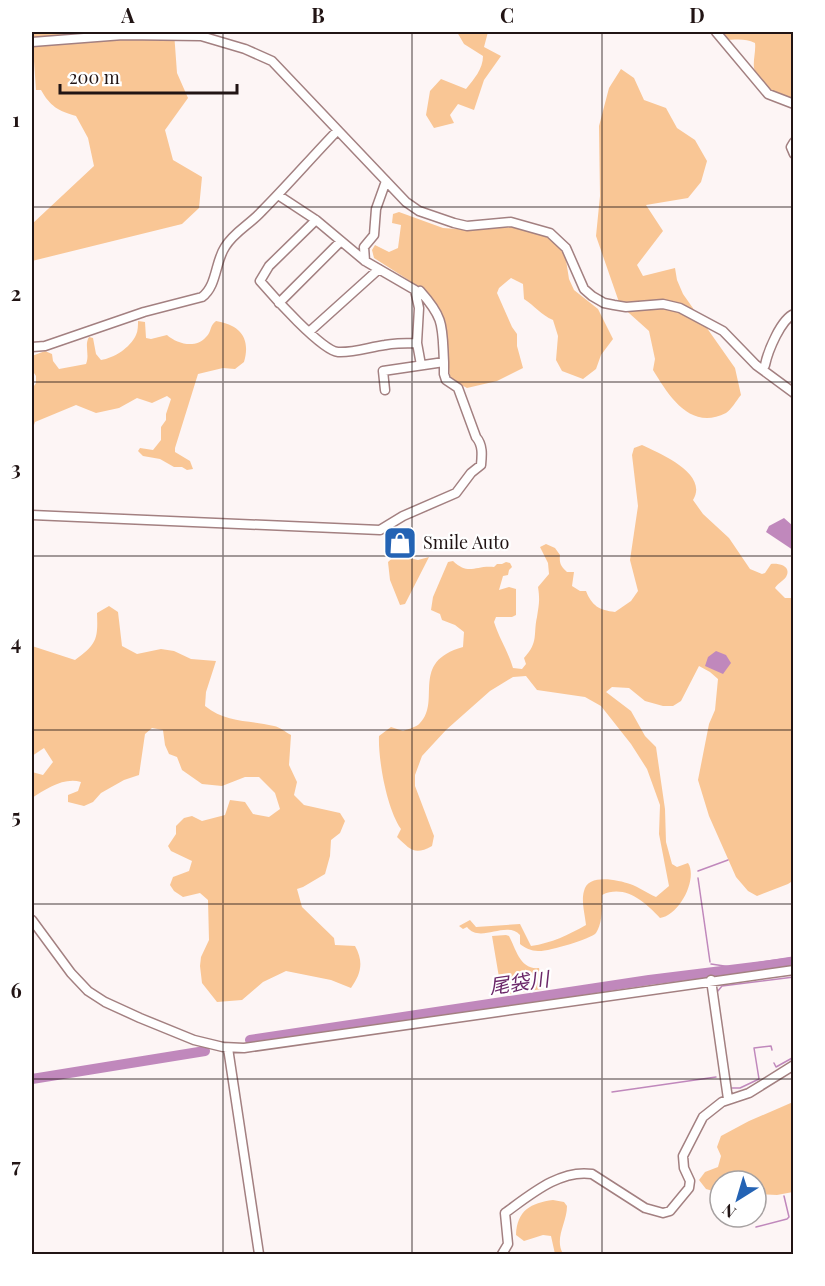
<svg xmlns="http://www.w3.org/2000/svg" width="825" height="1286" font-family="'Playfair Display','Noto Sans JP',serif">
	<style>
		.green { fill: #f9c695 }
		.water { fill: #c088bc }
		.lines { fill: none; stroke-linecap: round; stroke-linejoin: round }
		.stream { stroke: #c088bc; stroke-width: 1.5 }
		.river { stroke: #c088bc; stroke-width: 10 }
		.minor-casing { stroke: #a38081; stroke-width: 11 }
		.minor { stroke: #fff; stroke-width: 8 }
		.grid { fill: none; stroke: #211414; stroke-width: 1.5; stroke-opacity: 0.55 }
		.labels { text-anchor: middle; stroke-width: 4.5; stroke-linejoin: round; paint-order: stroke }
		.poi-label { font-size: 18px; fill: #211414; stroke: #fff; text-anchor: start }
		.water-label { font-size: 20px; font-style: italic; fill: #6c296a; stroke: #fff }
		.neatline { fill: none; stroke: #211414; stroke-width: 2 }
		.grid-label { font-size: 20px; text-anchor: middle; font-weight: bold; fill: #211414 }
	</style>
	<rect width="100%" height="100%" fill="#fdf5f5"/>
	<path class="green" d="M32,32H174L177,73L188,98L165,130L173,160L202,177L199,208L182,224L32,261V224L94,166L88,138L76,116C58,111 50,106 41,90H36Z
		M457,32H488L484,47L501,56L484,80L474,110L458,104L450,115L454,123L434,128L426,115L430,91L441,79L466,89C474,79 483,69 483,56L464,44Z
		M715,32H793V97C774,102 758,86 754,68C753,60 756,51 755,43C744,37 734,41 722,39Z
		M621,69L634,78L644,100L666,108L677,128L695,140L707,161L701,182L688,198L646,205L663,231L637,265L643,276L675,268L677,280L683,294L735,368L741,395C736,401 731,410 726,413C690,431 669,396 653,370L655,359L649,331L620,305L596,236L600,196L599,126L609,88Z
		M399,212L443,228L471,230L512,227L532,231L553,240L562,251L566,260L569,279L574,290L598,309L613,339L601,355L596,369L583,379L562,371L556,360L558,336L553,320C541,315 535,306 524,299L523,284L511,278L499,288L497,293L512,327L517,334V346L523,368L497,381L467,388L450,379L445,321L421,288L374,258L372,250L375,245L389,252L398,248L401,225L392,223L393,214Z
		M138,321L145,322L146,338L151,339L167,335C177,344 196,349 206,337C212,332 209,326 216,321C240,325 251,338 244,362L235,369L223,368L198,374L175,448V452L190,461L193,469L187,470L182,467H174L160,459L143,456L138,451L140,448L153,450L161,440V427L166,420V414L171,399L167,396L152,403L137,398L119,408L96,413L76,405L35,422L32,431V389L36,383V376L32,370V356L45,351L52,354L53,361L59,369L86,364C90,355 84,345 89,337L93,338L96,354L101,360C114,358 130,348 136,335C138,331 138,325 138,321Z
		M642,445C661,454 709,474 693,500L703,514L729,538L750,569L762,574L765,573L771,564C779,563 792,566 786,577C783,581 778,583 775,588L785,598H794V880L788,884L757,896L748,891L736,877L709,816L698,780L709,724L715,710L718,679L710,672L699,666L681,701L673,706H663L645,701L629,688L612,687L606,692L631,711L645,736L656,747L665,809L666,842L672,864L677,867L688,863C698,878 680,915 660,918C645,902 625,884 602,895C602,906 603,922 596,933C591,939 547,952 538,951C531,951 525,948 520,944V935C506,920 480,944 467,927L463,929L459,926L470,920L476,927L520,924L531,946C552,943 568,935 586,925C585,915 581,901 584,891C588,873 618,880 630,884C639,887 647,893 656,897L669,886L659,834L660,805L647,769L631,744L601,706L585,697L537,690L526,676L513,677L490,691L446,730L422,756L415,775V786L434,836L432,846C414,856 410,849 397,837L401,829C387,809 378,760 379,736L391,727L403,731C408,729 417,727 420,723C442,701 409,662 463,647L464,632L455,625L442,620L440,614L431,610L433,597L448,562L453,561C469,576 475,565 494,567L497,564H502L506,562L510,563L512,567L509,570L508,575L503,576L499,590L509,587L516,589V615L512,617H496L494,622C499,638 508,651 513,668L522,669L526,664L524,658C539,642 533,634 537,617C539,604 540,600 538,587L549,574L548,563L540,547L546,544L555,548L560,555C559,563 561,567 567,572H574L572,586L580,591H586C592,606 599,610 615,612L631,601L638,591L630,560L638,506L632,455L634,448Z
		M396,555L418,560L429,557L405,604L400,605L390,580L388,562Z
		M109,606L118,612L122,646L137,654L161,649L174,651L191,659L216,661L206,692L205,706C226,723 249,720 274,726C280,727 285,732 291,735L289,765L297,782L294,795L304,805L340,813L345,821L340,833L331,840L330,856L325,874L303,887L297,889L302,907L334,938L335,945L355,946C364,962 361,974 351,988L331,980L286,971L263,982L242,1000L217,1002L202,983L200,966L201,957L209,940L208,900L200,893L183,897L174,891L170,885L173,877L189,871L192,861L171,851L168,846L176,834V826L184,818L192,816L202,821L225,815L230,800L245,802L253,814L269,817L280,809L275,793L259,777H245L222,786L202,784L182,770L177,757L169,754L165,745L163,730L152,728L145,734L139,775L124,780L101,793L93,802L84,806L68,802V795L78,791L81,782C64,777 46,789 32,798V772L43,775L53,762L44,748L32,756V646L75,660C97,644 98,639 97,613Z
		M506,935L509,936C516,949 520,970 539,968L542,989L502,995L492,936Z
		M793,1102V1192L777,1195L756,1194V1181H720V1193L706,1189L699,1180L705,1172L718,1167L721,1156L717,1147L721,1136L749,1121Z
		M553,1200L564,1202L567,1206C567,1223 554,1238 563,1254H555L551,1236L543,1235L524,1241L516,1235C517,1210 531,1203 553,1200Z"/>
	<path class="water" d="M784,518L793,526V550L766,532L769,526Z
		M716,651L726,655L731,663L723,674L705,666L708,657Z"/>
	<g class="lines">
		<path class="stream" d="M698,871L728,860
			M698,878L710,962
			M711,964L731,967L794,957
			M712,969V974
			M717,992L722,986L794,977
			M774,1063L776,1067L794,1057
			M731,1088H740L759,1079L754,1048L771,1046L772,1050
			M612,1092L716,1077
			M756,1227L787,1219L789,1217L784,1196"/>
		<path class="river" d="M250,1040L649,980L794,962
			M32,1079L205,1051"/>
		<g class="minor-casing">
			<path id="minor" d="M716,32L768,94L794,104
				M32,42L123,35L201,36L245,49L272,61L406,202L419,211L454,223L467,226L511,222L550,233L566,248L584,289L592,296L604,303L614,305L626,307L663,304L680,308L723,331L756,365L794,393
				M794,142L791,147L794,154
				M278,195L316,220L365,261L415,290L419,308L417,343L421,365
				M316,220L269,266L260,281C272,295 322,351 338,352C353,353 370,347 385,345C395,343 406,343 417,343
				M365,261L364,247L374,235L376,209L386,181
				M417,293L420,291C445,319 442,326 444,362
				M279,303L341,241
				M309,332L379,269
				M32,347L45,346L144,312L202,297C217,286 215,262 225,247C234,232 249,225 261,212C287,186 311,158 337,131
				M765,365C768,351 781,319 794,314
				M32,515L380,530L403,516L456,493L471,473L481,465C482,455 483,445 476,437L458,388L446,380L444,374V362L383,371L385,390
				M32,920L71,973L88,991L105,1002L140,1018L194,1040L223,1047L244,1048L794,970
				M711,980L728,1099
				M228,1048L259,1254
				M502,1254L508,1244L505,1213C530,1195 560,1169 592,1174L645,1208L663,1213L670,1211L689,1188L690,1181L684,1168L683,1156L703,1117L722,1102L749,1093L794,1065"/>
		</g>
		<use href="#minor" class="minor"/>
	</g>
	<path class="grid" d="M223,32V1254M412,32V1254M602,32V1254M32,207H794M32,382H794M32,556H794M32,730H794M32,904H794M32,1079H794"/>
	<defs>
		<g id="shop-square" transform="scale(1.725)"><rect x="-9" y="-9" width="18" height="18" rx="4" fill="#2463b4" stroke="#fff"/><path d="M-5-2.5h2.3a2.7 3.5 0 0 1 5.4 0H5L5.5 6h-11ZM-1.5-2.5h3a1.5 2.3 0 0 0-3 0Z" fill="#fff"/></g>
	</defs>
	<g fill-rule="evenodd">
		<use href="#shop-square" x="400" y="543"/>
	</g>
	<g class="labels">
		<g class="poi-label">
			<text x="423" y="549">Smile Auto</text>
		</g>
		<g class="water-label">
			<text transform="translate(519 983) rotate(-8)" y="7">尾袋川</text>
		</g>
	</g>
	<rect width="825" height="1286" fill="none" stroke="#ffffff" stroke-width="66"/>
	<g transform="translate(738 1199) rotate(217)"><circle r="28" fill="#ffffff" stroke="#a6a1a1" stroke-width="1.5"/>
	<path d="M0-4.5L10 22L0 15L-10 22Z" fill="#2463b4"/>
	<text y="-9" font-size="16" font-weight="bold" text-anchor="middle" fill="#211414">N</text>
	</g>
	<path d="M60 84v9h177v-9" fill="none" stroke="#211414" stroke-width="3"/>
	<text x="69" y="84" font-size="18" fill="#211414" stroke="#ffffff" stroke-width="4.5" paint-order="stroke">200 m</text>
	<rect x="33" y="33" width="759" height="1220" class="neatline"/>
	<g class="grid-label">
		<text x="128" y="23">A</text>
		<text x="318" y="23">B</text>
		<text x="507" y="23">C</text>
		<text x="697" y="23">D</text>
		<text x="16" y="127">1</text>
		<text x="16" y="301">2</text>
		<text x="16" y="476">3</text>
		<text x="16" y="650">4</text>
		<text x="16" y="824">5</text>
		<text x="16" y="998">6</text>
		<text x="16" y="1173">7</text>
	</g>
</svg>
